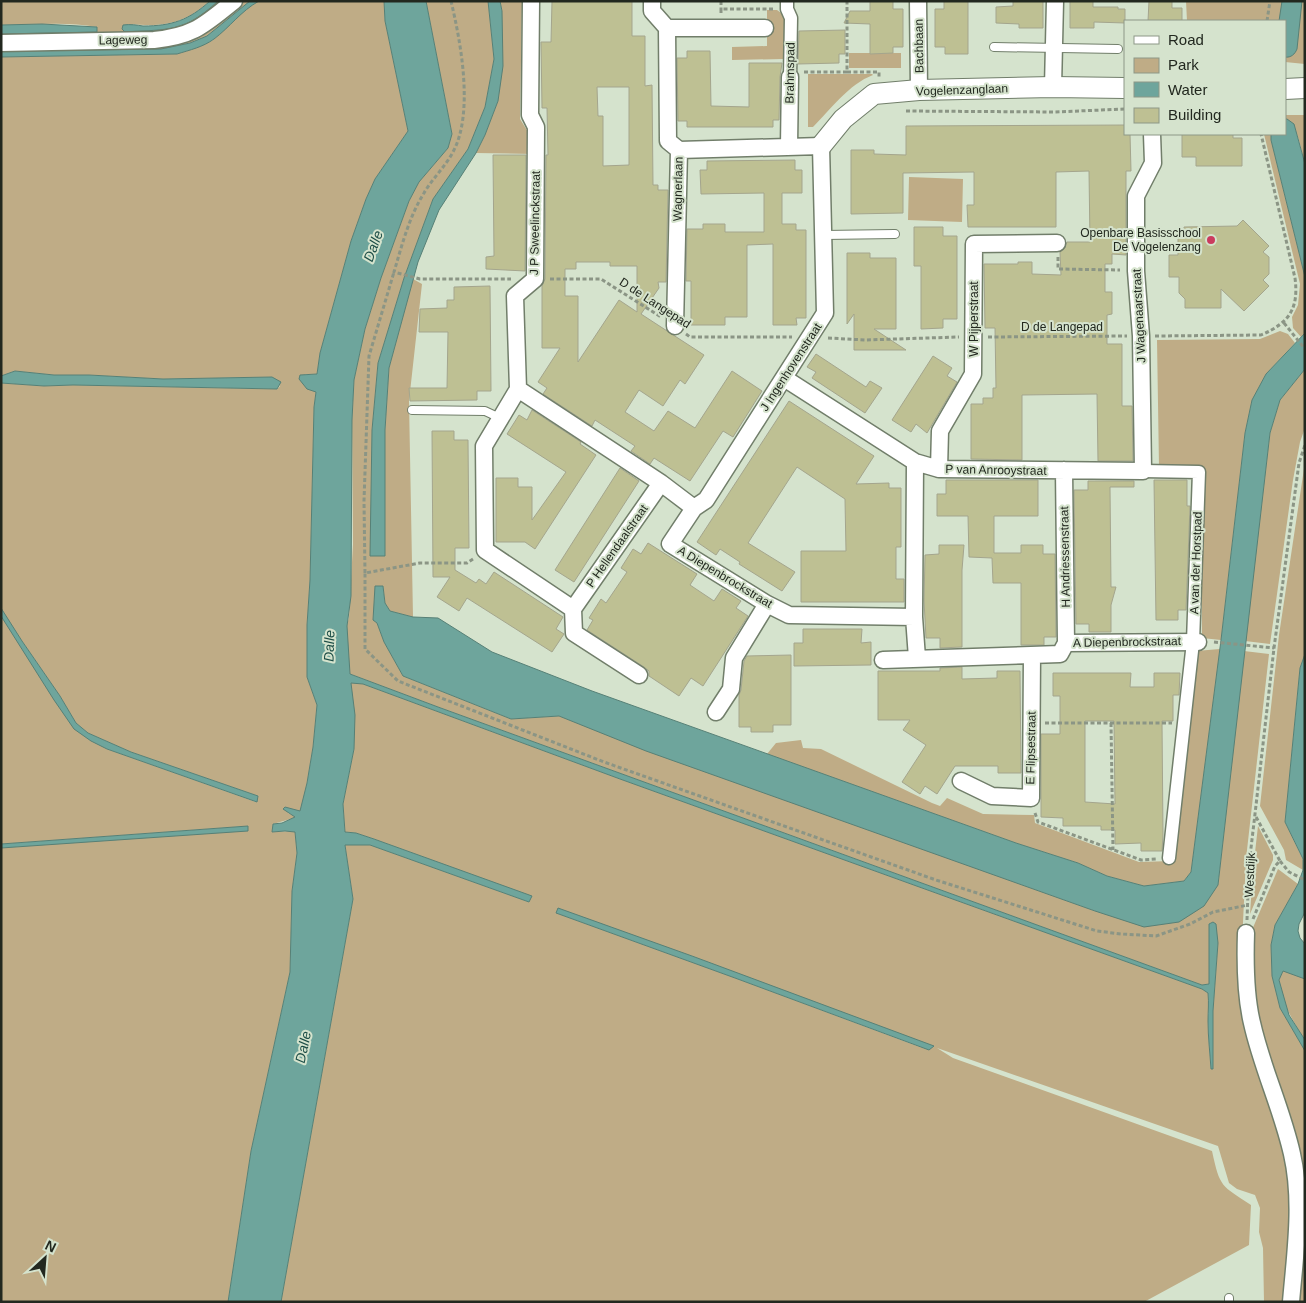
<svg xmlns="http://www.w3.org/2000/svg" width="1306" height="1303" font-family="Helvetica,sans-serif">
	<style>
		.green { fill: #bfac86; fill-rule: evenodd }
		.water { fill: #6ea59c; stroke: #578076 }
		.building { fill: #bec093; stroke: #a4a58d; fill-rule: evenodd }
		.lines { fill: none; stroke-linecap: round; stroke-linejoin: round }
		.service-casing { stroke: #717e6a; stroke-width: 10 }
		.pedestrian-casing { stroke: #717e6a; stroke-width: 15 }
		.minor-casing { stroke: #717e6a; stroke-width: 19 }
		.tertiary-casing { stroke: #717e6a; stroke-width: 22 }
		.path { stroke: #8b9585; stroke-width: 3; stroke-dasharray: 4 2.5; stroke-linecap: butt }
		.service { stroke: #fff; stroke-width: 8 }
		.pedestrian { stroke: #fff; stroke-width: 12 }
		.minor { stroke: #fff; stroke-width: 16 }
		.tertiary { stroke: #fff; stroke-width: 20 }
		.poi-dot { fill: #cb3b5e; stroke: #d5e3cd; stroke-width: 2 }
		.labels { text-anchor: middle; stroke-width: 4; stroke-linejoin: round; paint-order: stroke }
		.street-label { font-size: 12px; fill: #22281f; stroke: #d5e3cd }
		.poi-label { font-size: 12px; fill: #22281f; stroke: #d5e3cd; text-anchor: end }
		.water-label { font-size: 14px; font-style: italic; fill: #1c4d46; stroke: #d5e3cd }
	</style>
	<rect width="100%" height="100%" fill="#d5e3cd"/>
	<path class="green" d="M1,1H210C184,24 164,27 131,24L149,30H164L192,22L218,1H228L184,31L1,39V34L97,32V27C66,21 33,25 1,25Z
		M239,1H250L207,36L190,43L161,49L1,51V46L153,43Z
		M259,1H384L385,21L408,131L375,179L366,199L351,241L320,353L317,374H305L316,391L314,407L310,580L307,625V677L317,705L313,747L307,783L300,812L288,813L295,816L294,818L273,824L272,832L295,831L297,853L292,891L290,972L251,1151L228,1302H1V848L247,826L1,844V616L74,728L107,749L256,802L258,796L131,752L88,733L76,723L60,696L7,619L1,608V383L44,386L73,385L277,389L280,386L272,377L163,379L89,375H54L15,371L1,376V57L177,54L213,40L249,6Z
		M426,1H488L494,59L485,107L468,149L433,199L404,278L378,363L372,430L371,556H385V430L389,368L413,279L422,284L409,401L413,617L390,611L385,603L383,586H376L373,619L377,623L384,642L403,676L511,719L559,716L1095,911L1218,885L1244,651L1269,654L1246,859L1242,943L1293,1178L1288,1302H1264L1263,1248L1259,1232L1260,1208L1255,1195L1237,1189L1229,1183L1218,1146L937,1048L953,1058L1212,1151C1220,1188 1221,1185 1251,1205L1249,1245L1144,1302H281L353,899L345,845H370L529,902L531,896L374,839L356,833L345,832L343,804L354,749L351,683L356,682L363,684L620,779L1202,989L1208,993C1209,1003 1208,1011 1208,1021C1208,1037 1210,1053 1211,1069H1213V1011L1218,943L1213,922L1209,924V984L1202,985L438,707L350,674L347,646V625L349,617L353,544L352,420L354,380L365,329L381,278L409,201L419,182L448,148L452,134ZM556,913L692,956L928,1050L735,978Z
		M500,1H522L520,119L533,140V154L476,153L485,135L498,101L502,11Z
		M1186,1H1305V64L1285,62V21H1187Z
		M767,10H777L788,18V55L783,59L732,60V47L767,46Z
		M849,53H901V68H849Z
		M808,74H872L873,75C849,84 830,110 813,127H808Z
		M1285,115H1305V164C1301,152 1298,123 1285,119Z
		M1264,134H1271V140L1305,277V333L1301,337L1293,328L1292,317L1298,305L1300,284Z
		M909,177L963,179L962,222L908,220Z
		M1280,331L1288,334L1295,343L1266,374L1252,401L1245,433L1221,640L1202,638L1201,466L1159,467L1157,340L1260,339Z
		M1305,369V428L1300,442L1293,480L1270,644L1245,641L1270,433L1280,400Z
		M1305,462V654L1300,668L1285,822L1303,860V870L1286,860L1284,850L1260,806L1279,635Z
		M1220,649L1191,872L1184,881L1144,886L1107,876L1078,863L1016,843L767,754L776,743L801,740L803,748L821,749L932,803L940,806L947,798L983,814L1034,815L1035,823L1139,862L1172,861L1196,651Z
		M1258,826L1273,855V860L1250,914L1253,870Z
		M1278,869L1298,884L1275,925L1271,945L1272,976L1280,1008L1305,1051V1302H1295L1301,1202L1255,1022L1249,937Z
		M1283,970L1305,979V1040C1296,1026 1279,999 1279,982C1279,978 1282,974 1283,970Z"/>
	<path class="water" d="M210,1H218C184,33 169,29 125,32L122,29L123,25C130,24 137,25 143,26C172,26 189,20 210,1Z
		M250,1H259C241,11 230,27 214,39C203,47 190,50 177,54L1,57V51L161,49L190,43L207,36Z
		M384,1H426L452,134L448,148L419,182L409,201L381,278L365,329L354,380L352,420L351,596L347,626L350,674L438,707L1202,985L1209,984V924L1213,922L1216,924L1218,943L1213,1011V1069H1211C1210,1053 1208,1037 1208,1021C1208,1011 1209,1003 1208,993L1202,989L620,779L363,684L351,683L355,715L354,749L343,804L345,832L356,833L374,839L532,896L529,902L370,845H345L353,899L281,1302H228L251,1151L290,972L292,891L297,853L295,832L285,831L272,832L273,824L282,823L295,817L283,809L285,807L300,811L307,783L313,747L317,705L307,677V625L310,580L314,407L316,392L307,389L299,379L300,375L317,374L320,353L351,241L366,199L375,179L408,131L385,21Z
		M488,1H500L502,11L503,66L498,101L485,135L476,153L439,210L418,262L389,368L385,430V556H370L372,430L378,363L404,278L433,199L468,149L485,107L494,59Z
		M1282,1H1302L1297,49C1295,54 1291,58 1285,57V21H1279Z
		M42,24L97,27V32L1,34V25Z
		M1285,119H1287L1294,124L1305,164V277L1271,140V134H1285Z
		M1305,333V369L1280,400L1270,433L1218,885L1204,906L1179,922L1144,927L1095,911L646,751L559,716L511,719L403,676L384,642L377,623L373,620L375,586H383L385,603L390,611L413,617L438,618L492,652L592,691L1016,843L1078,863L1107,876L1144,886L1184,881L1191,872L1221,640L1245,433L1252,400L1266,374Z
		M15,371L54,375H89L163,379L272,377L281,382L277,389L73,385L44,386L1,383V376Z
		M1,608L22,641L60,696L76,723L88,733L131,752L258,796L257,802L107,749L91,741L74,729L54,700L1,616Z
		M1305,654V912L1299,924L1298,931L1300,938L1305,944V979L1283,971L1279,980L1289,1015L1305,1040V1051L1280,1008L1272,976L1271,945L1275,925L1298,884L1303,870V859L1285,822L1300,668Z
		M248,826V831L1,848V844Z
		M558,908L692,956L934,1046L929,1050L735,978L556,913Z"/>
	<path class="building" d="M552,1H632V36H645V86L652,85L653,185H658V190H668L666,282H658L659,288L641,314L704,355L685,384L680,380L663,406L639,390L625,412L654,431L668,411L695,428L732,371L762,391L733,437L723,431L690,481L654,458L650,464L631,451L635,446L595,420L592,426L543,394L547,388L538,382L560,348H542V286L545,279L546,155H548L547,108H542L541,42H551ZM597,87H629V165L603,166V116H598ZM576,262H610V266H637V312L619,300L578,362V296H565V269H576Z
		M870,1H893V9H903V47H893V53L870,54V24L844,23L850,11H870Z
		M944,1H968V54H945V47H935V9H944Z
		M1013,1H1043V28H1019V24L996,23V7L1013,6Z
		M1070,1H1093V7H1118V9H1125V23L1094,22V28H1070Z
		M1149,1H1172V8H1182V21H1148Z
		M845,30V54H839V63L798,64L799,31Z
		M687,51H710L711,106L749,107V63H782L780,77L779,120H773V127H687V121H678L677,58H687Z
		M1125,125V134H1130L1131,171H1126V255L1112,254V264H1105V292H1112V314L1107,315V344H1122V406H1132L1133,461H1098L1097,394L1022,395V460L971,459V404H983V398H993V388H996L995,328H985L984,264H1018V262H1032V274L1061,275L1060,252L1065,248L1067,242H1090L1089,171L1056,172V227H968L967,205H974V172L903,173V213L851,214V150H874V154L906,155V126Z
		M1182,134H1233V138H1242V166H1196V157H1182Z
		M493,155H526L525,271L486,269V257L494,256Z
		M795,160V170H802V193H782V224H796V230H806V318H796L797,325H773V244L747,245V317H725V325H691V281H686L687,229H703V224H725V232H764V193L701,194L700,170H707V161Z
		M1243,220L1269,246L1263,252L1269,257V274L1263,280L1269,286L1244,311L1221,289V308H1185V299L1179,293V277H1169V255H1178V239L1184,233V227L1237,226Z
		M914,227H943V236H957V319H943V328L921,329V266H914Z
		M847,253H870V258H896V329H874L906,350H854V314L847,324Z
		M490,286L491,391H477V400L410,401L409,388H447L448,332H419L420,309L447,308V300H454V287Z
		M816,354L866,387L870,381L882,388L865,413L812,378L816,372L807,367Z
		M933,356L952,368L947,376L957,382L927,433L916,424L911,432L892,420Z
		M789,401L874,456L856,484L889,483V488H901V547H896V579H904V602H801V551H846L845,499L797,467L748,543L795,572L782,591L739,564L740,562L720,549L716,555L697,542Z
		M532,410L581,442L580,444L596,455L535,549L525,542H496V478H518V487H532V520L566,472L507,434L519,415L527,420Z
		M432,431H454V440H468L469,548H455V570L476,583L479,579L486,584L494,572L563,617L556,629L564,634L552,652L467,598L459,611L437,597L450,577H433Z
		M620,468L639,481L574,582L555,570Z
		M946,480H1038V516H994V553H1021V545H1043V554H1055L1056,637H1044V645H1021V583H993L992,558L969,557L968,516H937V494H946Z
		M1154,480H1187V506H1190L1186,610H1178V620H1156Z
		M1088,481H1134V487H1110L1111,587H1116L1111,605V632H1089V624H1076L1074,490H1088Z
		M648,543L697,574L690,585L714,601L722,589L741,601L736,608L748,616L703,686L691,678L679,696L649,676V671L644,667L587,630L593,620L589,618L601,599L606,603L627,572L621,568L633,549L641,554Z
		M939,545H964L962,570V647L940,648V638H926L924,601L925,555L939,554Z
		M803,629H862L861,643L871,642V665L794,666V643H803Z
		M791,655V725H773V732H751V727H739V695L741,690L744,661L747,656Z
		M962,667V679L997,678V671H1020L1021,773H998V766H955L937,794L925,786L920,794L902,782L926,745L903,730L910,720H878V671H940V668Z
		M1053,673H1131L1130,687H1154V673H1180L1179,695H1173V721H1162L1163,835L1162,851H1141V843L1115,844V830H1101V826H1063V818L1041,817V734H1060V696H1053ZM1085,721H1114L1115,804L1085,802Z"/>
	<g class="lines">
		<g class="service-casing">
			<path id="service" d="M994,47L1118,49
				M824,235L895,234
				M412,410L485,411L500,418
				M1229,1298V1302"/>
		</g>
		<g class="pedestrian-casing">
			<path id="pedestrian" d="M787,1V9L791,18L790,77
				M1143,471L1199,472L1193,642L1169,858"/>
		</g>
		<g class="minor-casing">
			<path id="minor" d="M531,1L530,115L536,127L535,279L515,296L518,389L484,446L485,550L573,609L574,633L639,675
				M652,1V11L667,28L668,141L679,150L675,326
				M918,1L919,90
				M667,28H765
				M1,43L154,40C194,36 204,25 234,1
				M1053,87L1055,1
				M789,146L790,77
				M679,150L821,146L825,313L706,500L694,508
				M784,378L915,462L939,469L1143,471L1141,336L1136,271V196L1153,163L1152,134
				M518,389L661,483L694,508L670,544L767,604L789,615L914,617
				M915,462L914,617L917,658
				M939,469L940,431L973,374L974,244L1057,243
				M1064,470L1066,643
				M573,609L661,483
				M883,660L1060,654L1066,643L1198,642
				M716,712L731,689L734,658L767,604
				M961,781L992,796L1031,798L1032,655
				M1246,933C1245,963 1245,994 1252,1023C1262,1068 1282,1109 1292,1154C1303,1202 1295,1254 1291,1302"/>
		</g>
		<g class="tertiary-casing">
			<path id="tertiary" d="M1285,89L1305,88
				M821,146L843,119L874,94L919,90L1053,87L1125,88"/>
		</g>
		<path class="path" d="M451,1C461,43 474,113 453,152C445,167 432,179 424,193C409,217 402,245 394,272L420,279H511
			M721,1V9
			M721,13V9H774
			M1267,21L1270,1
			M804,72H847V1
			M847,72H879V77
			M906,111L1055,112L1125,109
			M1058,257V269L1120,270
			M550,279H601L661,317
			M1284,323L1305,349
			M686,334L690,337H792
			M1155,336L1261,335C1289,323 1299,309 1295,278L1261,134
			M988,337L1127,336
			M828,338L865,340L959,337
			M473,559L467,563H420L365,573V649L398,681L604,762L936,880L1097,931L1121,934L1156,936L1190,924L1213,912L1248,905
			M365,573L364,501L369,356L394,272
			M1214,642L1274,648
			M1045,723H1172
			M1111,723L1113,850
			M1035,813L1038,822L1141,860L1156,859
			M1280,861L1289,872L1305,880
			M1253,919L1275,866L1280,861L1255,815
			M1247,920L1249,865L1255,814L1274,648L1299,463L1305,445"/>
		<use href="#service" class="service"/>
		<use href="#pedestrian" class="pedestrian"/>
		<use href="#minor" class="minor"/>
		<use href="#tertiary" class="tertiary"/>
	</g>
	<circle class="poi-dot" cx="1211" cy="240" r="5"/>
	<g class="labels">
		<g class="street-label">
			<text transform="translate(123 40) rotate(-1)" y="4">Lageweg</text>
			<text transform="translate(919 46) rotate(-91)" y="4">Bachbaan</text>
			<text transform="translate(790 73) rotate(-89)" y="4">Brahmspad</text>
			<text transform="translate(962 90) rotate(-2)" y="4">Vogelenzanglaan</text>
			<text transform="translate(678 189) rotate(-89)" y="4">Wagnerlaan</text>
			<text transform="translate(535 223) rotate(-89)" y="4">J P Sweelinckstraat</text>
			<text transform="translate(655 303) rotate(33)" y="4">D de Langepad</text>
			<text transform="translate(1139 316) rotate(-93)" y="4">J Wagenaarstraat</text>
			<text transform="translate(974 319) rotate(-90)" y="4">W Pijperstraat</text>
			<text x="1062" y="331">D de Langepad</text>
			<text transform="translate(791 367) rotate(-57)" y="4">J Ingenhovenstraat</text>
			<text transform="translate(996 470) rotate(1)" y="4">P van Anrooystraat</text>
			<text transform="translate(617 546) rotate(-55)" y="4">P Hellendaalstraat</text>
			<text transform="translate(1065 557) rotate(-91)" y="4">H Andriessenstraat</text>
			<text transform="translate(1196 563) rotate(-88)" y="4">A van der Horstpad</text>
			<text transform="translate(725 577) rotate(31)" y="4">A Diepenbrockstraat</text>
			<text transform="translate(1127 642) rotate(-1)" y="4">A Diepenbrockstraat</text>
			<text transform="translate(1031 748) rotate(-89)" y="4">E Flipsestraat</text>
			<text transform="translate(1250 875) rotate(-87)" y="4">Westdijk</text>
		</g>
		<g class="poi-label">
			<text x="1201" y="237">Openbare Basisschool<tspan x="1201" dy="14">De Vogelenzang</tspan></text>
		</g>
		<g class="water-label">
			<text transform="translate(373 246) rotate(-70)" y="5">Dalle</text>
			<text transform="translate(329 646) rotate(-88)" y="5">Dalle</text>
			<text transform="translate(303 1047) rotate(-78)" y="5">Dalle</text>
		</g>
	</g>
	<rect width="1306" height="1303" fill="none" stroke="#22281f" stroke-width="5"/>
	<rect x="1124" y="20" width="162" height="115" fill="#d5e3cd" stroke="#8d9887"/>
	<rect x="1134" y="36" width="25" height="8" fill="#ffffff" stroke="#8d9887"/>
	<text x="1168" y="45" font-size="15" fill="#22281f">Road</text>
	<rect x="1134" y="58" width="25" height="15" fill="#bfac86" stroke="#8d9887"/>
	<text x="1168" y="70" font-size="15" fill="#22281f">Park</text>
	<rect x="1134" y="82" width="25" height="15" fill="#6ea59c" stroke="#8d9887"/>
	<text x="1168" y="95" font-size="15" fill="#22281f">Water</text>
	<rect x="1134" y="108" width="25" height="15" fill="#bec093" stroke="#8d9887"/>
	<text x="1168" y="120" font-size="15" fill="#22281f">Building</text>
	<g transform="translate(45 1258) rotate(26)" stroke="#d5e3cd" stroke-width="4" paint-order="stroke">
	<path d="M0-4L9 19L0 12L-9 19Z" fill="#22281f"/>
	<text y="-8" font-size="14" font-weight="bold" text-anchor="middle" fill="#22281f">N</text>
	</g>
</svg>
